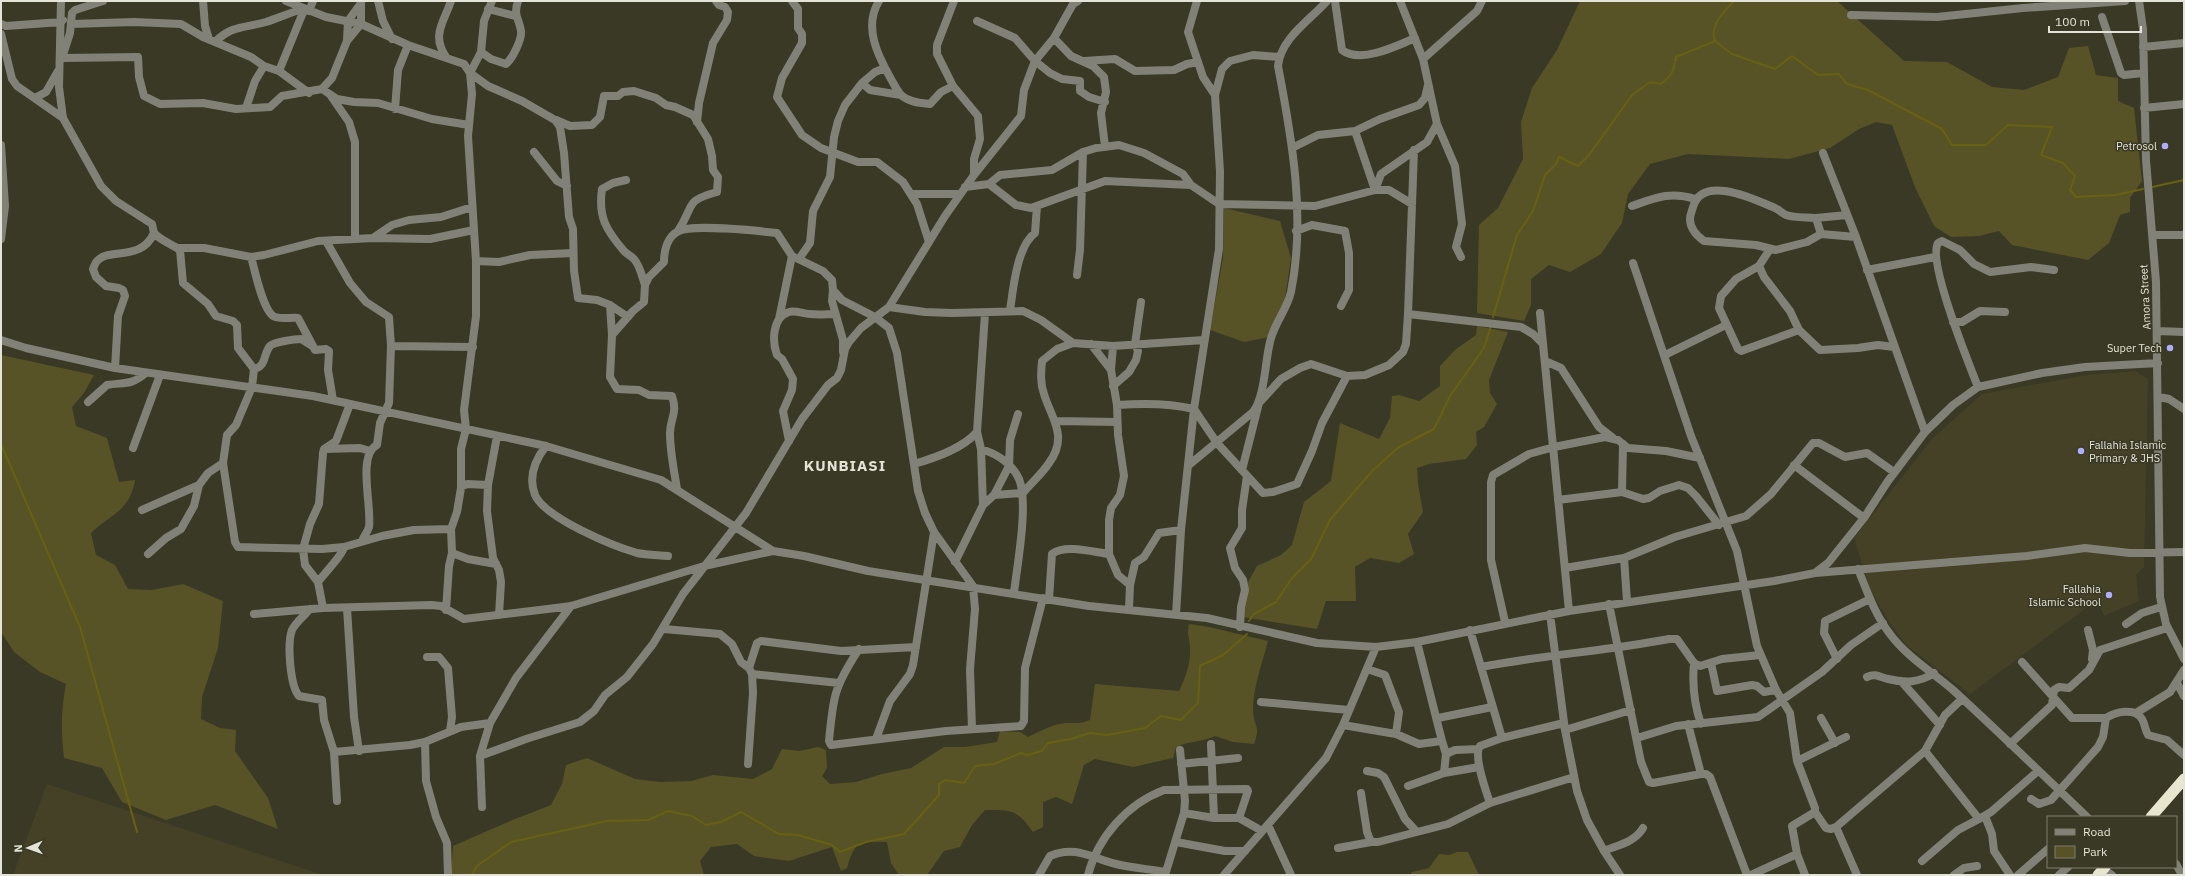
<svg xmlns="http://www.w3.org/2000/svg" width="2185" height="876" font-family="'IBM Plex Sans',sans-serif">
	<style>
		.built { fill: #444127 }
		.green { fill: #575327 }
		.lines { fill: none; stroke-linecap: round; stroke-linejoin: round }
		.stream { stroke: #686111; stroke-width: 2 }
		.minor { stroke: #828177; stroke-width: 8 }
		.highway { stroke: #e8e6ce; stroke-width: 11 }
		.poi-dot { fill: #aeaefa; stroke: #3a3925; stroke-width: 1.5 }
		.labels { text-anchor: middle; stroke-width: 3; stroke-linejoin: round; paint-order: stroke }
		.poi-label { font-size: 11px; fill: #e4e3d7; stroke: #3a3925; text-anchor: end }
		.street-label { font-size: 11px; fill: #e4e3d7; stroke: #3a3925 }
		.district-label { font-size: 15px; font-weight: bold; letter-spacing: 1px; fill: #e4e3d7; stroke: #3a3925 }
	</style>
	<rect width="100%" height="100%" fill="#3a3925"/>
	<path class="built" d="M2136,371L2148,379L2144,567L2136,575L2139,601L2104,616L2097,600L1970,694L1906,645L1889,622L1870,589L1854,538L1932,439L1982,394L2087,375Z
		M47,784L323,875H13Z"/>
	<path class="green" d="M1580,1H1837L1904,61L1947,62L1992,87L2024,90L2058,77L2069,48L2088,46L2096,75L2118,78V101L2134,108L2142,181L2130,198V212L2120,215L2109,243L2088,260L2012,245L1999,231L1979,236L1951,237L1934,226L1915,187L1892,125L1876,122L1859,129L1830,148L1789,159L1688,154L1650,164L1628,194L1622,223L1601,254L1570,272L1549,265L1531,279V305L1524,321L1477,313L1479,225L1498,208L1523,159L1521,122L1532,88L1557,50Z
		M1224,208L1280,221L1291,258L1284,305L1269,337L1244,342L1210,330L1223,258Z
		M1477,326L1508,332L1489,380L1490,393L1497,404L1484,427L1476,432L1477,445L1466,459L1429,464L1417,468L1418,484L1423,512L1408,534L1414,554L1399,563L1370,558L1355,567L1356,601H1326L1317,629L1243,617L1246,586L1257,566L1281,555L1292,545L1304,502L1331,481L1340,423L1379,439L1390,418L1392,396L1399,395L1419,401L1440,386V366L1455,350L1476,335Z
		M1,355L94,375L84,393L72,407L76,426L107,438L119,482L135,480C130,511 111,514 91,533L96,555L115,565L128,589L152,590L183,584L223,601L218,648L202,697L201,719L220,728L236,730L235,751L268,798L278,829L215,805L166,820L122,802L102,768L64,758C61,730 61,711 66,684L40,672L14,652L1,632Z
		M1189,624L1209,627L1268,641C1262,664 1253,687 1253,711C1254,728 1261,725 1254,744L1233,742L1215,736C1202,742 1189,741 1176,747L1173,758L1133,767L1095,759L1084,765L1072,804L1056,797L1043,802V827L1033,832C1017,809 1011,810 985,810L972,825L960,847L944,851L927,875H899L891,863L887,842C859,841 855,840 847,868L841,871L832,847L789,861L754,856L737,844L711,847L700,861L704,875H451L453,846L510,821L551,805L562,784L566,765L587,758L635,779L660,782L691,781L713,775L753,779L772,769L782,749L799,751L818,747L826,750L827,768L822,776L830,784L856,782L882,774L911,768L944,747H965L997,742L1000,731L1020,732L1028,737C1040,731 1053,724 1066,723C1076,723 1081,724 1090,720L1095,684L1179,691C1186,677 1191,662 1190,646C1189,637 1187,633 1189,624Z
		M1457,852H1468L1479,875H1410L1412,872L1429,868L1439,854L1449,855Z"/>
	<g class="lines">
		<path class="stream" d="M1715,41C1709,25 1724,12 1734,1
			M2152,187L2184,180
			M1493,317L1517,235L1533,211L1545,175L1556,164L1559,157L1578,166L1589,155L1632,95L1650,82L1661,84C1672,76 1674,70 1676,57L1715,41L1732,54L1775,69L1792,56L1818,75L1839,74L1847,84L1868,90L1942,129L1952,145H1986L2008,125L2052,127L2041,155L2063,163L2075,176L2070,190L2076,197L2115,195L2143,189
			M1,444L80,627L137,832
			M1249,621L1254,614L1276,602L1292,578L1311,559L1330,520L1372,471L1399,447L1434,429L1450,396L1484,348L1491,326
			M472,875L477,866L511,842L607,821L648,820L668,811L692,816L706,825L721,822L741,812L779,834L798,835L832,845L840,852L866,842L904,834L939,795V784L945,780L964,783L975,766L994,764L1021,753L1027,755L1042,751L1048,743L1071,739L1090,733L1107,735L1145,728L1161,716L1181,720L1198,703L1200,666L1223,655L1247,634"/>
		<path class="minor" d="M61,1L59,87L63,118L101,186L116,201L152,224L154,233C141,262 110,247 97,261C95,263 94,267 93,269L96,277L106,286L119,288L123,290L125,296L118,316L115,368
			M203,1L205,26L209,39
			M286,1L326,17L361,24L408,45L464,64L470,73L488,86L522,101L555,120L560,127L564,153L569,217L573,229L574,271L578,298L597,300L610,305L628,317
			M378,1L383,21L392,39
			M792,1L798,9V28L802,34V43L782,78L777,97L802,135L821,148L858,162H877L903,182L917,204L929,242
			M879,1C863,27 878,56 891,79C894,84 897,91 901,95C908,102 921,103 930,104L941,92L953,86L978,116L980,139L974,159V175
			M1197,1L1188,32L1203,77L1215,95
			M1335,1L1342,50C1360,64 1397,46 1415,38
			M2139,1L2143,29L2146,160L2156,282L2160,597L2166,624L2184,659
			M488,9L515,16
			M309,11L313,1
			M1851,15L1937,17L2023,8L2125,1
			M2102,17L2121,73L2124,75L2143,73
			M977,21L1015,38L1035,61L1050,73L1062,79L1080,81V91L1089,97L1105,102
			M1,24L6,26L61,22L63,20
			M71,24L134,22L181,24L203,37L251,57L264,66L279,71L309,93
			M1,34L12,79L17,86L63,118
			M1054,38L1071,56L1093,66L1104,77L1106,92L1101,113L1105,147
			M347,40L348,21L361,3
			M215,42C232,25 245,28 266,22C278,18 290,13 302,9
			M2143,47L2184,43
			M481,52L491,59L506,64C513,58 522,39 521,31C519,18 513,16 518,1
			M446,57C431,35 444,22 451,1
			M62,58L138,57L139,77L144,96L160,104L203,103L236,109L270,107L282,96L322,89L332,78L347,41L361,24V1
			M62,58L70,33L72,13L75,10L103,1
			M1423,59L1477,11L1482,1
			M1084,61L1115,59L1135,71L1174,70L1187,64L1198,62
			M279,71L304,10
			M862,83L870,90L901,95
			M953,86L937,54V45L954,1
			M322,89L337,99L354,102L378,103L432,119L469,125
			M331,96L349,122L355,142V238
			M35,98L46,92L58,71
			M246,108L255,81L264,66
			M2144,108L2184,104
			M395,109L398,70L408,45
			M556,120L570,126L592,125L600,117L604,96H618L623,92L634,91L656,98L666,105L675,107L693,115L708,139L712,156L713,170L718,177L717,192C684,201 695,205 678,231
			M697,122L699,103L713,43L727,20L728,12L725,7L719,5L716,1
			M1437,124L1455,166L1462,224L1456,247L1461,257
			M1355,131L1380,119L1419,105L1425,98L1428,85
			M1,145L5,206L1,239
			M1292,148L1318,135L1355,131L1375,190
			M534,152L557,181L567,186
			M1823,153L1856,237L1925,432
			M626,180L613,183L602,189C598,217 606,230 624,251C627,254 631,256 634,259C640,266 642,276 645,285
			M989,184L1016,205L1031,208L1105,181L1191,185L1219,204L1315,206L1375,190H1389L1412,204
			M965,187L989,184L1000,175L1052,170L1083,152L1096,148L1119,145L1144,153L1183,174L1191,185
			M1375,190L1381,174L1427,142L1437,124L1423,59L1400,1
			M912,194H960
			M1632,206C1655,198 1670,191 1695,199
			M1816,218L1847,215
			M1296,231L1312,225L1345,231L1349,253V290L1341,306
			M154,233C161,241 172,244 180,250L183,283L208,304L216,316L233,321L237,325L238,348L254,369L252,387L236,425L227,435L223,463L235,542L238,547L322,549L344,547L382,536L414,530L451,529
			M1821,234L1816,218C1807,217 1794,218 1786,215C1782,213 1779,210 1775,208C1754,199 1702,174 1693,207C1692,211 1690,215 1690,219C1690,229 1697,236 1704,241L1756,245L1776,250L1807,242L1821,234L1856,237
			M2153,235H2184
			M373,238L430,239L474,230
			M326,241L350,283L366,302L389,317L391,346L389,403L380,423L377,445C357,455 372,506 369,527C368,531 364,536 362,541
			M177,248H204L251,257L264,255L318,241L373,238L392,225L409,220L441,217L472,207
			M1770,249L1759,266L1736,279L1721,296L1719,308L1738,349L1741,351L1799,330
			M251,257C255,270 262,308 273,316C279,320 291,317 298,318L315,350L326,349L329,351L328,370L333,400
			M799,259L810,243L813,211L830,177L834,137L838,121L845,105L862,83L875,72L885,68
			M476,261L499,262L530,255L573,253
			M1633,263L1691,436L1737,551L1757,646L1776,690L1790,713L1797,761L1815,808V812L1792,826L1797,854L1805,875
			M1759,266L1764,277L1790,311L1799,330L1820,350L1858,348L1878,345L1894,347
			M1867,270L1935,257
			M1077,275L1080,250L1083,152
			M833,290L842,300L875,317L889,328L897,353L918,491L925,513L934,532L973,586L975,609L970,669L972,729
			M610,305L612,335
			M889,307L925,312L952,313L1023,311L1041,320L1073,343L1113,346L1204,340
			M1010,311C1013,289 1017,246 1035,233L1037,206
			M1540,313L1569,611
			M1408,314L1521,327L1533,334L1543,344
			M779,319L792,256
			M1953,322H1962L1980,311L2005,312
			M2157,331L2184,332
			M1,340L26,348L115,368L313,396L546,446L661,480L773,551L804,556L868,571L1089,606L1207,618L1317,643L1376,647L1417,642L1569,611L1774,581L1815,573L1828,563L1864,518L1888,481L1925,432L1953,405L1978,387L2042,373L2085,367L2158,363
			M1091,344L1111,370
			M391,346L473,347
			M1113,346L1111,370L1117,405C1143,403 1169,403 1194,409L1217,443L1263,493L1273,492L1297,484L1312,451L1322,423L1347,376
			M1665,355L1726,325
			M1545,361L1561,368L1599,427L1613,438
			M254,369C267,366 263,354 270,346C273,342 296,339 301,339L312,346
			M1113,386L1129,372L1136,360L1138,351L1135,344L1141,302
			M1978,387C1969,364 1927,261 1938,243L1942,241L1960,250L1974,264L1990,272L2031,267L2054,270
			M2159,397L2169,399L2184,409
			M88,402L107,385C125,382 130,386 146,373
			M1117,405L1118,435L1124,476L1120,495L1111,508L1109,520V554L1118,575L1130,585
			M1056,421L1117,422
			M497,436L488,485L487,511L493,558L499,570L501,582L499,615
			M789,441L783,411L792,390L793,379L782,359L777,355C772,342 772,317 789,312C796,310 803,314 810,314C819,315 827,314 835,314
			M546,446C535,460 528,477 535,495C545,518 613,546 637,553C647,555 658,555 668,556
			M133,448L160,375
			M325,449L360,448L370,451
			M981,449C997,454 1012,464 1019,479C1029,503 1017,566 1014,593
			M914,464C935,458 962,449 977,432
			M1189,465L1253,412C1265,397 1265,361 1270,342C1274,323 1287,310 1291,292C1306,217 1292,139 1278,66C1281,38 1309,21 1327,1
			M1794,465L1864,518
			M1242,470L1259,403L1281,379L1300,368L1311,364L1347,376L1365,375L1389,365L1403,352L1406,344L1408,314L1414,150
			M461,487L467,484L488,485
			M677,489C674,470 670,452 670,433C670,418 678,414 672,396L649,395L639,390L617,389L610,377L612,335L633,311L644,302L645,285L649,277L664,262C664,251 667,236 679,231C692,224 759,231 777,233L792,256L823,271L832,280L833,290L832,301L843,340V352
			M1622,492L1623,444
			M994,495L1009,466L1010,440L1018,414
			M1558,500L1622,492L1643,499L1649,498L1660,491L1679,485L1688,488L1696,496L1719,525
			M983,505L994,495L1023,493C1031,483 1042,474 1049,463C1069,436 1051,418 1044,394C1040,383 1041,372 1042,361L1057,349L1073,343
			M142,510L199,485
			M452,553L468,559L496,564
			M148,554L166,538L181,529L194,506L199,485L208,473L223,463
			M955,562L983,505L981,449L977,432L985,313
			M1565,568L1624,558
			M1858,569C1867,591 1875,615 1890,634C1906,656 1932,672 1953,690C1999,732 2043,775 2087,817
			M1815,573L2027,556L2085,548L2130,553L2184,552
			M318,582C323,575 344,553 344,547
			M1049,599L1052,554C1065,544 1093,552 1109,554
			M1627,601L1624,558L1675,537L1746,516L1771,494L1813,443H1819L1845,457L1867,453L1894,472
			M1609,604L1641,762L1649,782L1653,783L1701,774H1706L1710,777L1747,875
			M323,608L318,582L305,565L303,549L310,524L319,504L323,453L324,449L336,441L350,404
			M347,608L354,717L359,751
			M310,609C305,615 295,623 292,630C287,643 290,686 299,696L322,700L324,720L334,752L337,801
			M446,610L449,566L452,553L451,529L457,512L461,488V449L466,429L464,410L476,316V261L468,136L472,94L470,73L481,52L484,21L492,1
			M1129,610L1130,585L1135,563L1144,557L1159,533L1181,530
			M254,614L323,608L431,605L441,606L464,619L556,608L571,606L704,566L773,551
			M1550,614L1565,730L1577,791L1587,820L1604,851L1620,875
			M1176,615L1181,530L1194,409L1219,249L1220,171L1215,95L1222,69L1230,61L1253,55L1279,57
			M1505,622L1491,560V482L1493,475L1529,454L1554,447L1605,437L1618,440L1628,448L1666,451L1700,458
			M2126,624L2142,613L2161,607
			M1240,627L1241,607L1245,590L1243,580L1235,568L1230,548L1242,528V510L1247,476
			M664,629L720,634L732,644L741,662L749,668L752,674L753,693L748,764
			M1470,630L1481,667C1543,655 1606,651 1669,639H1677L1694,663L1700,666L1722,659L1760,655
			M2088,630L2093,650L2092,659
			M1417,642L1442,741
			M859,649C834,687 833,697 829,741L831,745L946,731L1021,726L1024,721L1025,668L1043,598
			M427,657H439L448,668L452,717L450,731
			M1837,659L1824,633L1825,621L1870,599
			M2022,662L2072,718H2106
			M1694,663C1692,685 1694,704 1701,724
			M1711,663L1717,691L1752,685L1757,686L1764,692L1776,690
			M1481,667L1502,738
			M749,668L757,643L761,641L841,651L916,647
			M1367,669L1385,675L1399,712L1396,734
			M752,674L839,683
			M1867,677C1876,673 1879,677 1888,679C1905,683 1919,683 1934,673
			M1901,681L1940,725
			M2177,683L2184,696
			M1261,702L1349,710
			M2136,713L2170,692L2184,670
			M1438,718L1492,707
			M1821,718L1835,743
			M1688,724L1701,774
			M1343,725L1396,734L1419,744L1442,741L1446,754L1455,750L1478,749
			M1565,730L1631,710
			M1637,738L1676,726L1758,717L1822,672L1851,645L1883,623
			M876,739L890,701L910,674L913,665L934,532
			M425,742L426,781L436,817L447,843L448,875
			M1211,744L1214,818
			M2010,744L2052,705L2054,690L2059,687L2069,688L2089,670L2100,650L2167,628
			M1925,751L1979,819L1991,812L2038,771
			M334,752L410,745L425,742L461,727L490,723
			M480,756L526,739L580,722L594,711L605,695L627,677L653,644L683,594L746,513L802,419L828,385L837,378L841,370L845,349L849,342L861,328L889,307L945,216L974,175L1021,116L1024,90L1035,61L1054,38L1073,4L1078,1
			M1797,761L1846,737
			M1181,764L1238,758
			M1367,771L1378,773L1384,777L1405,819L1416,831
			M1444,773L1446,754
			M1408,786L1444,773L1479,767
			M1361,793L1367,832L1371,842H1378L1448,824L1490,803L1574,777
			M2031,799L2039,804L2051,800L2098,747L2103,737L2106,718C2115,712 2135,707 2142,719C2145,724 2145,730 2148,735L2167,740L2184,755
			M1490,803C1486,791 1473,756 1480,746L1502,738L1564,723
			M482,807L480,756L490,723L516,678L571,606
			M1815,812L1826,828L1831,829L1836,827L1925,751L1945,715L1962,699
			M1184,813L1214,818H1239L1262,831
			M1985,816L1992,834L1994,851L2010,875
			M1268,825L1291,875
			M1836,827L1857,875
			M1176,842L1225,851H1245
			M1338,848L1371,842
			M1604,851C1618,845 1635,842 1643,828
			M1922,861L1958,830L1979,819
			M2176,864L2182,875
			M2103,869L2112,875
			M1039,875L1050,856C1075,845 1092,858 1116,864C1132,868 1149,869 1166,872
			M1088,875C1098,837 1127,804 1164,790L1247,789L1248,791L1239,818
			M1165,875L1184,813L1185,801L1180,750
			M1224,875L1326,758L1343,725L1376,647
			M1751,875L1797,854
			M1954,875L1964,868L1977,866
			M2018,875L2048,849
			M2059,875L2068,867"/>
		<path class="highway" d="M2151,817L2184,779
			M2098,875L2105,867"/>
	</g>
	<g class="poi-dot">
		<circle cx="2165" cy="146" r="4"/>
		<circle cx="2170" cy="348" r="4"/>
		<circle cx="2081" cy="451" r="4"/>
		<circle cx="2109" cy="595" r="4"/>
	</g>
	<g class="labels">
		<g class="poi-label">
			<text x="2157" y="150">Petrosol</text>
			<text x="2162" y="352">Super Tech</text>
			<text x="2089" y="449" text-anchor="start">Fallahia Islamic<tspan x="2089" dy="13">Primary &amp; JHS</tspan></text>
			<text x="2101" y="593">Fallahia<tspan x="2101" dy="13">Islamic School</tspan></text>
		</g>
		<g class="street-label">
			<text transform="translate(2145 297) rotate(-93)" y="4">Amora Street</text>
		</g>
		<g class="district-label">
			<text x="845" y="471">KUNBIASI</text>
		</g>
	</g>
	<rect width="2185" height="876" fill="none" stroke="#e4e3d7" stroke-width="4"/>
	<rect x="2047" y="816" width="130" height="52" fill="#3a3925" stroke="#7e7d6c"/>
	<rect x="2055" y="829" width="20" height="6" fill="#828177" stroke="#7e7d6c"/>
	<text x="2083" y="836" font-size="12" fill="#e4e3d7">Road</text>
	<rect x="2055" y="846" width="20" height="12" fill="#575327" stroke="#7e7d6c"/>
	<text x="2083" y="856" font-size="12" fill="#e4e3d7">Park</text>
	<g transform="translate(28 848) rotate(268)" stroke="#3a3925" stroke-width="3" paint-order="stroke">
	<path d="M0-3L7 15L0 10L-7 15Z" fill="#e4e3d7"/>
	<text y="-6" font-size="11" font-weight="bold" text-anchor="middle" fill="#e4e3d7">N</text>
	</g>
	<path d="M2049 26v6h92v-6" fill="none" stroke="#e4e3d7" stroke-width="2"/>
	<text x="2055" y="26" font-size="12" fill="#e4e3d7" stroke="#3a3925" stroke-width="3" paint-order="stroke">100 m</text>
</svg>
